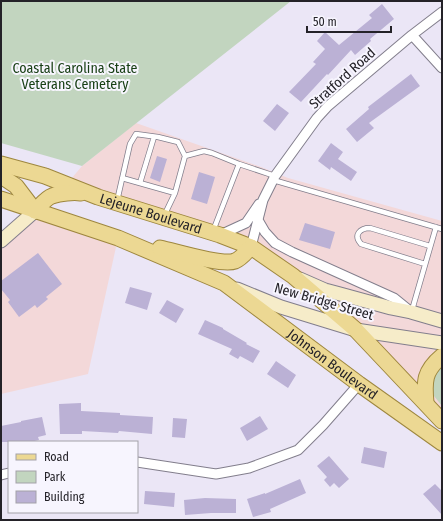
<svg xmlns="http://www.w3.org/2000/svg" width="443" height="521" font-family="'Fira Sans Condensed',sans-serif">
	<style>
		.commercial { fill: #f3d8d9 }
		.green { fill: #c2d5bf }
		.building { fill: #bbb1d5 }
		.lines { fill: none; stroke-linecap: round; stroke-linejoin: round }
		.lane-casing { stroke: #827e8c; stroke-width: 6 }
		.street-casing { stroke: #827e8c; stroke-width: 11 }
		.secondary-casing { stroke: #827e8c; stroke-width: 15 }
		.primary-casing { stroke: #9e873f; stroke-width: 17 }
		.lane { stroke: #fff; stroke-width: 4.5 }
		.street { stroke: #fff; stroke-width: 9 }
		.secondary { stroke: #f6ecc9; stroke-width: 13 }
		.primary { stroke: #ecd893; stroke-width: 15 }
		.labels { text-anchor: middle; stroke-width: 4; stroke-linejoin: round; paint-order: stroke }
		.park-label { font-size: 14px; fill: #194016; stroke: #f7f5fe }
		.street-label { font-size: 14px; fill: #242228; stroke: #f7f5fe }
	</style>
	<rect width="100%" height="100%" fill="#ebe6f6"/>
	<path class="commercial" d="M136,123L261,167L288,178L442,221V421L356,330L251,247L66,185L82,166Z
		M35,211L118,238L88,374L1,394V240Z"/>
	<path class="green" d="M1,1H291L82,166L1,143Z
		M442,366V406L434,396L432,389L433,376Z"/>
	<path class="building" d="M382,4L394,19L370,39L371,41L355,55L351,50L328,75L327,74L301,102L289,92L316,64L313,62L325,49L317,41L325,32L339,45L372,18L369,15Z
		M411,74L420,86L369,123L374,128L357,142L346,129L369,109L368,107Z
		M277,104L289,113L275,131L263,121Z
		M331,143L343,152L338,159L357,172L351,181L331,167L330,170L318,161Z
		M157,156L167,159L160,182L150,178Z
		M199,172L215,177L207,204L191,199Z
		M305,223L335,232L330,249L299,240Z
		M38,253L62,284L46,297L48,299L37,308L35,305L19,317L8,302L10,300L1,289V281Z
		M130,287L152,293L147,310L125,303Z
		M167,300L184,309L176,323L159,313Z
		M205,320L223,328V329L247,343L246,344L260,351L253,363L240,356L238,359L229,354L232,349L198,334Z
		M276,361L296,375L288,388L267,374Z
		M81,403V411L120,413V415L153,417L152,434L119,431L118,433L82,431V434H60L59,404Z
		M260,416L268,429L247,441L240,428Z
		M42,417L46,435L38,437L39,440L30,442H1V426L21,422V421Z
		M173,418L187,419L185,438L172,437Z
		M364,447L387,452L384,468L361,463Z
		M329,456L349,479L339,488L334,483L330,487L324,480L327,477L317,466Z
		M300,479L306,493L270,509L271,512L253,517L247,499L265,493V494Z
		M435,484L442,491V515L423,494Z
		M145,491L175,493L174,507L144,504Z
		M205,498L236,499V513H211L185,515L184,500Z"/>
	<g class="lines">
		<g class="lane-casing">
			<path id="lane" d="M185,156L204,151L212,153L239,164L275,176
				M122,178L175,193
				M273,180L442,229
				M140,183L154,137
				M117,201L130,144L136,134L158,137L178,142L185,156L175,193L164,216
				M213,231L239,164
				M425,264L361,244C353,235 360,228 370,228L430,246
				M412,310L436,227"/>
		</g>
		<g class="street-casing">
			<path id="street" d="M412,35L442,68
				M258,220L265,232L275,243L292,252L394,298L410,311
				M220,235L246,223L259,204
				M251,247L263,200L275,176L317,118L328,106L412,35L442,12
				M137,462L216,474L249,468L298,450L323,425L359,384
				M1,475L9,473"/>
		</g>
		<g class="secondary-casing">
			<path id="secondary" d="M1,241L35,211
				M300,279L325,290L340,294L391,308L411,312L442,321
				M237,289L281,307L356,330L442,343"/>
		</g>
		<g class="primary-casing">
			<g id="primary">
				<path id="s1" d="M1,164L45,176L98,197L220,235L251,247L293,276L356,330L442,421"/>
				<path d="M1,176L16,186L35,211"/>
				<path id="s2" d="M1,199L118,238L224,283L359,384L442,443"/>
				<path d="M35,211C40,206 46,198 52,196C60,193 74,192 81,193"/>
				<path d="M160,248C175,251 222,266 235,261C242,258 246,252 251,247"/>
				<path d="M426,403C424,381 424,371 442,356"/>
			</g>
		</g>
		<use href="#lane" class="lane"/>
		<use href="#street" class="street"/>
		<use href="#secondary" class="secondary"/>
		<use href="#primary" class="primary"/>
	</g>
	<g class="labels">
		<g class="park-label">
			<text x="75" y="73">Coastal Carolina State<tspan x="75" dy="16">Veterans Cemetery</tspan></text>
		</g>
		<g class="street-label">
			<text transform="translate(342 78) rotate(-42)" y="5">Stratford Road</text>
			<text dy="5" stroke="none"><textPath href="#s1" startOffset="158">Lejeune Boulevard</textPath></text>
			<text transform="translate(324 301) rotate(16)" y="5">New Bridge Street</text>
			<text dy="5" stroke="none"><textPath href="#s2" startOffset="374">Johnson Boulevard</textPath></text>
		</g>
	</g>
	<rect width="443" height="521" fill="none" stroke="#242228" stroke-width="4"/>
	<rect x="8" y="441" width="130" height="72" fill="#f7f5fe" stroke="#a3a1a8"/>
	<rect x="16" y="454" width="20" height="6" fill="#ecd893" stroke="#a3a1a8"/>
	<text x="44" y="461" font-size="12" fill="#242228">Road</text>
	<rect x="16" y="471" width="20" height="12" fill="#c2d5bf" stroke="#a3a1a8"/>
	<text x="44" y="481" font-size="12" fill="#242228">Park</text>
	<rect x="16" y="491" width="20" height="12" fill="#bbb1d5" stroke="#a3a1a8"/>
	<text x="44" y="501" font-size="12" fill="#242228">Building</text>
	<path d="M307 26v6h84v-6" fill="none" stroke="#242228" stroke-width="2"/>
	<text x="313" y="26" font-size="12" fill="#242228" stroke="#f7f5fe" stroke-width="3" paint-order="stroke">50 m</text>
</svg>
